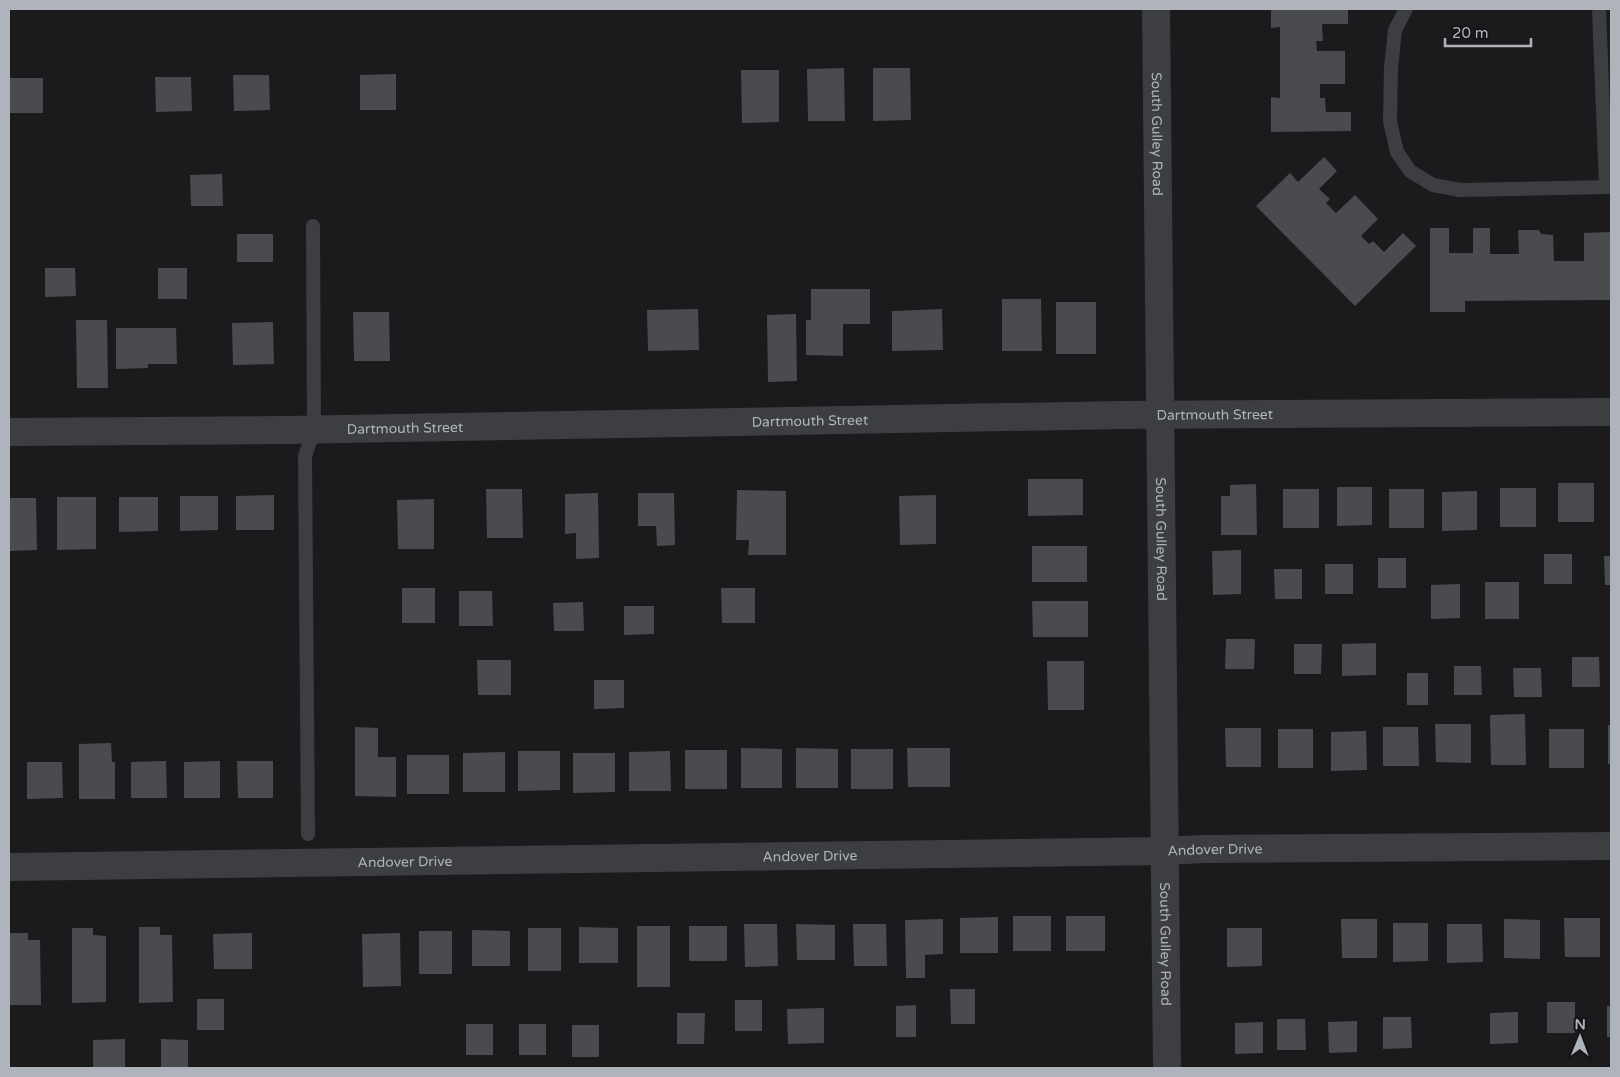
<svg xmlns="http://www.w3.org/2000/svg" width="1620" height="1077" font-family="'Varela Round',sans-serif">
	<style>
		.building { fill: #4a4b4f }
		.lines { fill: none; stroke-linecap: round; stroke-linejoin: round }
		.lane { stroke: #3c3e42; stroke-width: 14 }
		.street { stroke: #3c3e42; stroke-width: 28 }
		.labels { text-anchor: middle; stroke-width: 4; stroke-linejoin: round; paint-order: stroke }
		.street-label { font-size: 14px; fill: #afb3bb; stroke: #161618 }
	</style>
	<rect width="100%" height="100%" fill="#1b1b1d"/>
	<path class="building" d="M1271,9H1348V24H1322L1323,41H1316L1317,51H1345V84H1320V98H1325L1326,112H1351V131L1271,132V97L1280,98V27L1271,28Z
		M844,68L845,121H808L807,69Z
		M873,68H910L911,120L873,121Z
		M741,70H779V122L742,123Z
		M396,74V110H360V75Z
		M233,75H269L270,110L234,111Z
		M155,77H191L192,111L156,112Z
		M9,78H43V113H9Z
		M1324,157L1337,171L1319,189L1330,199L1326,203L1336,213L1355,195L1378,219L1361,236L1369,244L1373,241L1384,252L1403,233L1416,246L1355,306L1256,206L1290,173L1298,182Z
		M222,174L223,206H191L190,175Z
		M1430,228H1449V253H1473V228H1490V254H1519L1518,230H1539L1541,234L1553,235L1554,261H1584V233L1611,232V300L1465,301V312H1430Z
		M237,234H273V262H237Z
		M45,268H75L76,296L45,297Z
		M158,268H187V299H158Z
		M811,289H870V324H843V356L806,355V320H811Z
		M1002,299H1041L1042,351H1002Z
		M1056,302H1096V354H1056Z
		M698,309L699,350L648,351L647,310Z
		M942,309L943,350L892,351V311Z
		M353,312H389L390,361H354Z
		M796,314L797,381L768,382L767,315Z
		M76,320H107L108,388H77Z
		M273,322L274,364L233,365L232,323Z
		M116,328H176L177,364H148V368L116,369Z
		M1028,479H1083V515L1028,516Z
		M1558,483H1594V522H1558Z
		M1256,484L1257,535H1221V496H1230V485Z
		M1337,487H1372V525L1337,526Z
		M1500,488H1536V527H1500Z
		M486,489H522L523,538H487Z
		M1283,489H1319V528H1283Z
		M1389,489H1424V528H1389Z
		M737,490L786,491V555H748L749,540H736Z
		M1477,491V530L1442,531V492Z
		M598,493L599,558L576,559V533L565,534V494Z
		M638,493H674L675,545L657,546L656,526H638Z
		M274,495V530H236V496Z
		M936,495V544L900,545L899,496Z
		M180,496H218V530L180,531Z
		M57,497H96V549L57,550Z
		M119,497H158V531L119,532Z
		M9,498H36L37,550L9,551Z
		M434,499V549H398L397,500Z
		M1032,546H1087V582H1032Z
		M1241,550V594L1213,595L1212,551Z
		M1544,554H1572V584H1544Z
		M1604,556H1611V585H1605Z
		M1378,558H1406V588H1378Z
		M1325,564H1353V594H1325Z
		M1274,569H1302V599H1275Z
		M1485,582H1519V619H1485Z
		M1460,584V618L1431,619V585Z
		M402,588H435V623H402Z
		M721,588H755V623H722Z
		M459,591H492L493,626H459Z
		M1032,601H1088V637H1033Z
		M583,602L584,631H554L553,603Z
		M624,606H654V634L624,635Z
		M1226,639H1255L1254,669H1225Z
		M1376,643V675L1342,676V644Z
		M1294,644H1322L1321,674H1294Z
		M1572,657H1599L1600,687H1572Z
		M477,660H511V695H478Z
		M1047,661H1084V710H1048Z
		M1454,666H1481L1482,695H1454Z
		M1513,668H1541L1542,697H1514Z
		M1407,673H1428V705H1407Z
		M594,680H624V708L594,709Z
		M1525,714L1526,765H1491L1490,715Z
		M1435,724H1471V763L1436,762Z
		M1608,725H1611V764H1608Z
		M355,727L378,728V757H396V797L355,796Z
		M1383,727H1418L1419,766H1383Z
		M1225,728H1261V767H1226Z
		M1278,729H1313V768H1278Z
		M1549,729H1584V768H1549Z
		M1366,731L1367,770L1331,771V732Z
		M111,743L112,762H115V799H79V744Z
		M741,748L782,749V788H741Z
		M796,748L838,749V788H796Z
		M907,748H950V787H908Z
		M851,749H893V789H851Z
		M685,750H727V789H685Z
		M518,751H560V790L518,791Z
		M670,751L671,791H629V752Z
		M505,752V792H463V753Z
		M573,753H615V792L573,793Z
		M407,755H449V794H407Z
		M166,761L167,798H131V762Z
		M220,761V798H184V762Z
		M237,761H273V798H238Z
		M27,762H62L63,798L27,799Z
		M1013,916H1051V951H1013Z
		M1066,916H1105V951H1066Z
		M998,917V953H960V918Z
		M1564,918H1600V957H1565Z
		M943,919V954L925,955V978H906L905,920Z
		M1341,919H1377V958H1342Z
		M1504,919L1540,920V959L1504,958Z
		M1393,923H1428V961L1393,962Z
		M744,924H777L778,966L745,967Z
		M796,924L835,925V960H797Z
		M853,924H886L887,966H854Z
		M1447,924H1482L1483,962L1447,963Z
		M637,926H670V987H637Z
		M689,926H727V961H689Z
		M139,927H160V935H172L173,1002L139,1003Z
		M579,927L618,928V963H579Z
		M72,928H93V935L106,936V1002L72,1003Z
		M528,928H561V971H528Z
		M1227,928H1262V966L1227,967Z
		M472,930L510,931V966H472Z
		M419,931H452V974H419Z
		M9,933H28V940H40L41,1005H9Z
		M252,933V969H214L213,934Z
		M400,933L401,986L363,987L362,934Z
		M950,989H975V1024H951Z
		M197,999H224V1030H197Z
		M735,1000H762V1031H735Z
		M1547,1002H1575V1033H1547Z
		M916,1005V1037H896V1006Z
		M1607,1006H1611V1037H1607Z
		M824,1008V1043L788,1044L787,1009Z
		M1518,1012V1043L1490,1044V1013Z
		M677,1013H705L704,1044H677Z
		M1383,1017H1411L1412,1048L1383,1049Z
		M1277,1019H1305L1306,1050H1277Z
		M1357,1021V1052L1329,1053L1328,1022Z
		M1263,1022V1053L1235,1054V1023Z
		M466,1024H493V1055H466Z
		M519,1024H546V1055H519Z
		M572,1025H599V1057H572Z
		M125,1039V1067H93V1040Z
		M161,1039L188,1040V1068H161Z"/>
	<g class="lines">
		<path class="lane" d="M1406,9L1395,30L1391,68L1390,121L1397,152L1410,171L1433,185L1460,190L1611,187
			M1599,9L1606,187
			M308,834L305,456L314,429L313,226"/>
		<g class="street">
			<path id="s1" d="M1156,9L1167,1068"/>
			<path id="s2" d="M9,432L286,430L1122,415L1611,412"/>
			<path id="s3" d="M9,867L1165,851L1204,849L1611,846"/>
		</g>
	</g>
	<g class="labels">
		<g class="street-label">
			<text dy="5" stroke="none"><textPath href="#s1" startOffset="125">South Gulley Road</textPath></text>
			<text dy="5" stroke="none"><textPath href="#s2" startOffset="1206">Dartmouth Street</textPath></text>
			<text dy="5" stroke="none"><textPath href="#s2" startOffset="801">Dartmouth Street</textPath></text>
			<text dy="5" stroke="none"><textPath href="#s2" startOffset="396">Dartmouth Street</textPath></text>
			<text dy="5" stroke="none"><textPath href="#s1" startOffset="530">South Gulley Road</textPath></text>
			<text dy="5" stroke="none"><textPath href="#s3" startOffset="1206">Andover Drive</textPath></text>
			<text dy="5" stroke="none"><textPath href="#s3" startOffset="801">Andover Drive</textPath></text>
			<text dy="5" stroke="none"><textPath href="#s3" startOffset="396">Andover Drive</textPath></text>
			<text dy="5" stroke="none"><textPath href="#s1" startOffset="935">South Gulley Road</textPath></text>
		</g>
	</g>
	<rect width="1620" height="1077" fill="none" stroke="#afb3bb" stroke-width="20"/>
	<g transform="translate(1580 1037) rotate(1)" stroke="#161618" stroke-width="4" paint-order="stroke">
	<path d="M0-4L9 19L0 12L-9 19Z" fill="#afb3bb"/>
	<text y="-8" font-size="14" font-weight="bold" text-anchor="middle" fill="#afb3bb">N</text>
	</g>
	<path d="M1445 38v8h86v-8" fill="none" stroke="#afb3bb" stroke-width="2.5"/>
	<text x="1452" y="38" font-size="15" fill="#afb3bb" stroke="#161618" stroke-width="4" paint-order="stroke">20 m</text>
</svg>
